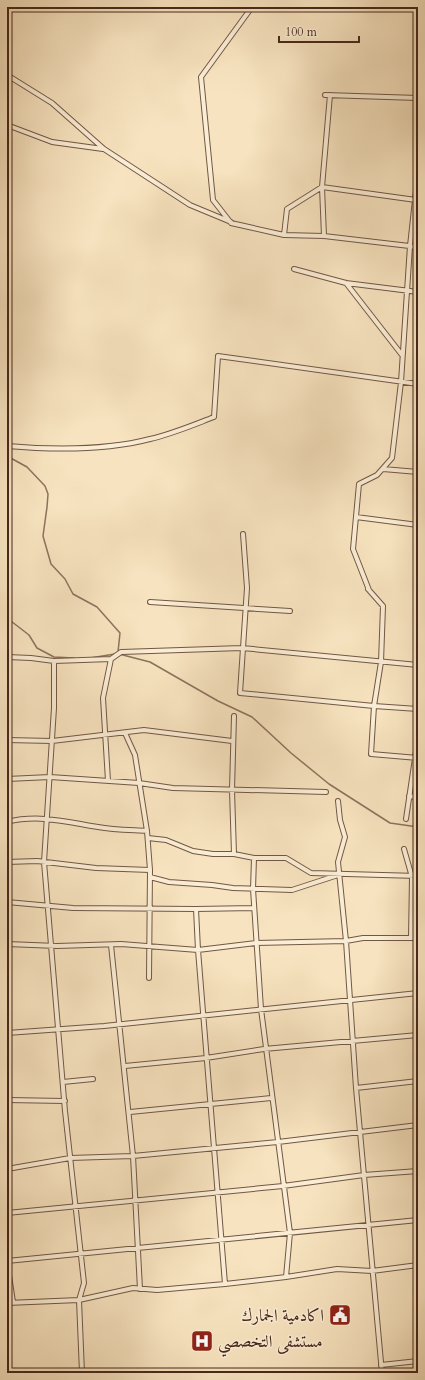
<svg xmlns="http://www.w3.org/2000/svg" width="425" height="1380" font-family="Cardo,Amiri,serif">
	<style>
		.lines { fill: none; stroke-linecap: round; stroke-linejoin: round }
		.stream { stroke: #8d725d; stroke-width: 1.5 }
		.minor-casing { stroke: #735745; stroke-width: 6 }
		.minor { stroke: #faedd5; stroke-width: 4 }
		.labels { text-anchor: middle; stroke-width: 3; stroke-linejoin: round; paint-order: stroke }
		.poi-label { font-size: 17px; fill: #47281c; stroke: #faedd5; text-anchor: end }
	</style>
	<rect width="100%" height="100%" fill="#f7e3bf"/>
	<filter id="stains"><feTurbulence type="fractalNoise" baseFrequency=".005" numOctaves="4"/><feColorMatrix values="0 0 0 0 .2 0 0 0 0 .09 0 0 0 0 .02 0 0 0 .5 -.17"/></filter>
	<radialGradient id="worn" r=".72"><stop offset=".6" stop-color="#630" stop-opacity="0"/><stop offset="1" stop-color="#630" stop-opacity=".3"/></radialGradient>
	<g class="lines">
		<path class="stream" d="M7,456L27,467L45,486L48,494L47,507L43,536L51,564L65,579L73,594L97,607L120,633L118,652
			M7,618L29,635L37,648L54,657L74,658
			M119,654L150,662L218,701L252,717L291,753L329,784L390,823L418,827
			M90,658L115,654"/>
		<g class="minor-casing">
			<path id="minor" d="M252,7L201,77L213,200L231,223L284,235L324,236L418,247
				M7,75L52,103L104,149L190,205L231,222
				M325,95L418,98
				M7,125L52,142L103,149
				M284,235L287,209L322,187L416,200
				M324,236L322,187L330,95
				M294,269L346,283L418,292
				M346,283L402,355
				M7,446C54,450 104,451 150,439C172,434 193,425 214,417L218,356L418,384
				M383,469L418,472
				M356,517L418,525
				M243,534L247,588L240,693L374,706L418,709
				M368,589L383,606L381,662L374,706L371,754L418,758
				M369,590L353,549L359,484L377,475L392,458L401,382L410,246L418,172
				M150,602L290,611
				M7,657L31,658L54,661L111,659
				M54,661V708L44,862L65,1111L84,1283L79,1300L82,1373
				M234,716L232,790L234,854
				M125,733L135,755L147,831L150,870L149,978
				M7,740L52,741L144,730L232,741
				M7,779L50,777L139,783L173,788L326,792
				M108,781L103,698L111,659L121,652L242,648L418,665
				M409,796L418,797
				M338,801L340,820L345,837L338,862L346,941L356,1088L382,1373
				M406,819L418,738
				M7,822C39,814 67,822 98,827C114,830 131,830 147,831
				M148,838L166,840L193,851L213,854H234L254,858H286L311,873L418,876
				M404,849L412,877L411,938
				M254,858L253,889L261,1009L290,1233L286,1277
				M7,862L37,861L96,868L150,870
				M150,877L169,882L212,885L233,888L292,890L338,875
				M7,902L73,908L196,909L254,908
				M196,909L198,950L225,1284
				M7,944L57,946L121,944L198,950L256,943L346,941L363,938H418
				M111,945L133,1156L140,1289
				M7,1033L104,1026L418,993
				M125,1066L206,1058L264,1049L418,1035
				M63,1082L93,1079
				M356,1088L418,1081
				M7,1100L65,1101
				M130,1112L271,1098
				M7,1169L70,1158L133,1156L278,1142L418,1125
				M7,1213L283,1186L364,1175L418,1171
				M7,1261L418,1220
				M7,1262L13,1302
				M7,1303L79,1300L133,1288L157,1290L225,1284L286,1277L337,1269L372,1271L418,1265
				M381,1365L418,1361"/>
		</g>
		<use href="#minor" class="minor"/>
	</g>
	<defs>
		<g id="civic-square" transform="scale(1.15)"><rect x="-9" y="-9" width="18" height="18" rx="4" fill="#8f2418" stroke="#faedd5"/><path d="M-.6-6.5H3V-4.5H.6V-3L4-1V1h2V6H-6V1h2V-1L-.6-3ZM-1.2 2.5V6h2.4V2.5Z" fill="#fff"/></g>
		<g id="hospital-square" transform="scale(1.15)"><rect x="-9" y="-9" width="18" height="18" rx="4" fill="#8f2418" stroke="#faedd5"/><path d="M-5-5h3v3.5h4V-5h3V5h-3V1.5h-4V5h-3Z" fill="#fff"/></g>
	</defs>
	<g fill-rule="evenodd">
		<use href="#civic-square" x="340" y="1315"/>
		<use href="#hospital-square" x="202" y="1341"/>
	</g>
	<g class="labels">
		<g class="poi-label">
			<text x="324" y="1321">اكادمية الجمارك</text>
			<text x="218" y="1347" text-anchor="start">مستشفى التخصصي</text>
		</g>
	</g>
	<rect width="425" height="1380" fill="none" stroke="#f7e3bf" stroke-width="24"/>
	<rect x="8" y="8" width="409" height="1364" fill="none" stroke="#47281c" stroke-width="2"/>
	<rect x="12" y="12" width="401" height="1356" fill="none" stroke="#47281c"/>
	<path d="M279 36v6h80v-6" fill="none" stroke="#47281c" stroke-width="2"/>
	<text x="285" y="36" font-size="12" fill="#47281c" stroke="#faedd5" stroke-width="3" paint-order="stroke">100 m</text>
	<rect width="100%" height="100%" filter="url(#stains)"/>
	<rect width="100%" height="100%" fill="url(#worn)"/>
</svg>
